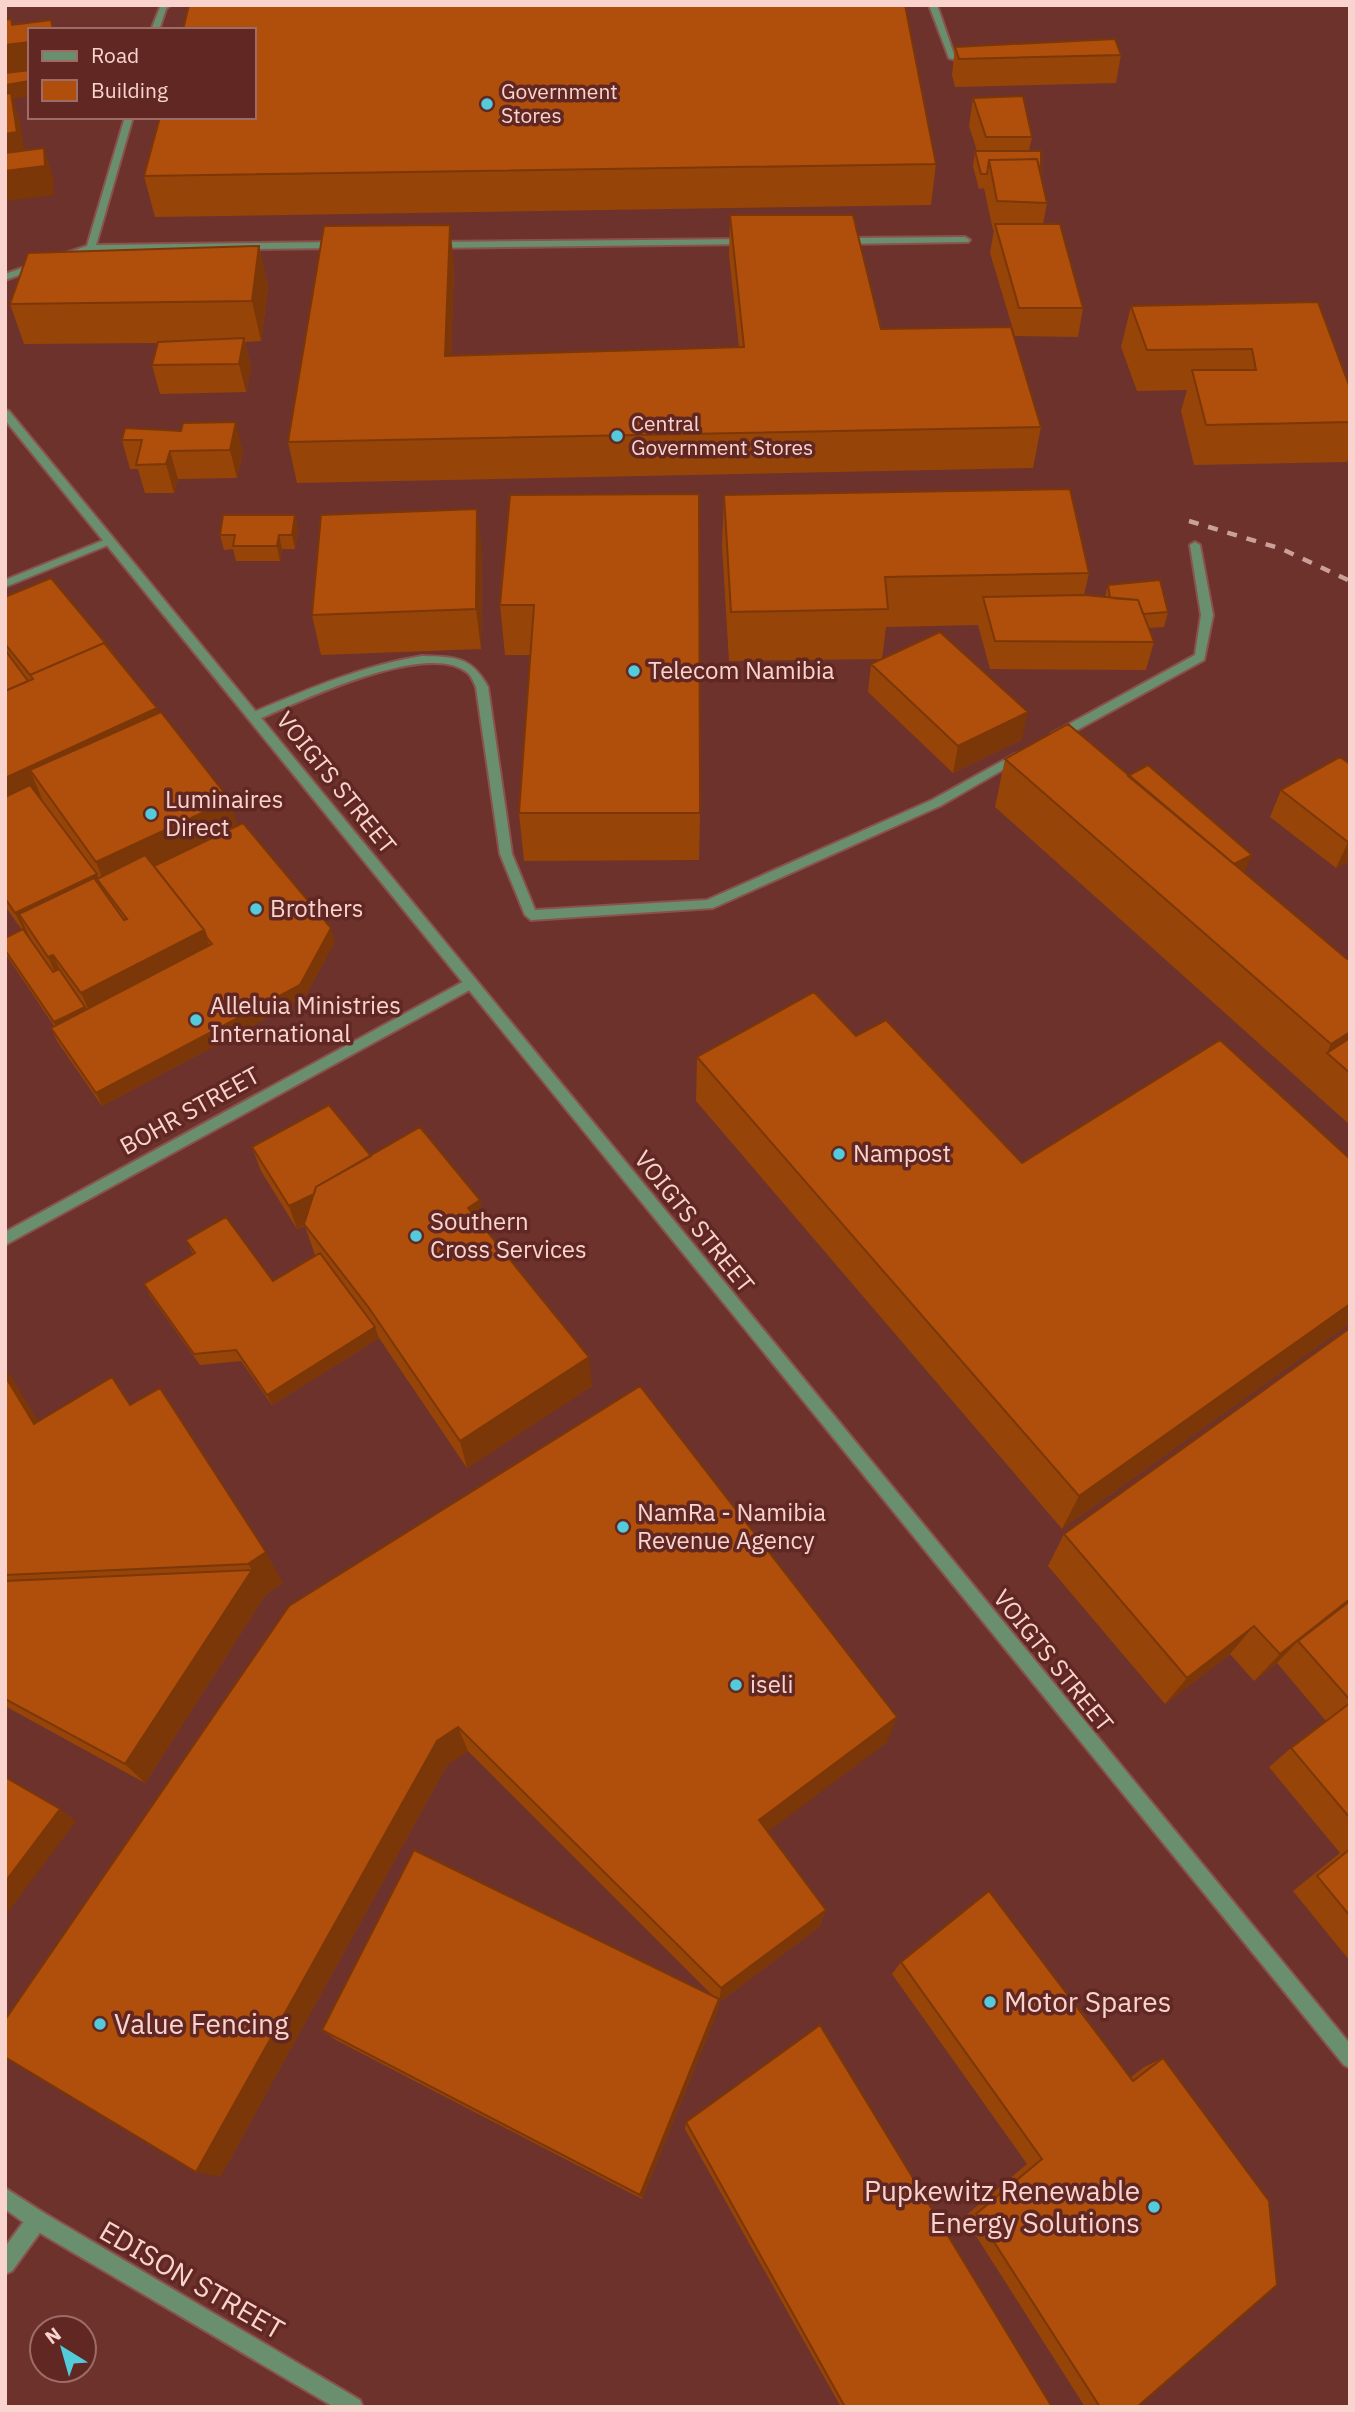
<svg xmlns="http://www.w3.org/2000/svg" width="1355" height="2412" font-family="'IBM Plex Sans',sans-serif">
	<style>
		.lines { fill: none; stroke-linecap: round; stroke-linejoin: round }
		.lane-casing { stroke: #89524c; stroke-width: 4 }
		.street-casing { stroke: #89524c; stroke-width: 4 }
		.lane { fill: #6a8f6e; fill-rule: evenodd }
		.street { fill: #6a8f6e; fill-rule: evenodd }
		.rail { stroke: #cca09a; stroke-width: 4.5; stroke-dasharray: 10 10; stroke-linecap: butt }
		.wall { fill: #974409 }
		.shaded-wall { fill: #7b3708 }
		.building { fill: #b04f0b; stroke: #7b3708; stroke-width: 2 }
		.poi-dot { fill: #53cbdb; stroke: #612722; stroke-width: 2.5 }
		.labels { text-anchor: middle; stroke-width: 7; stroke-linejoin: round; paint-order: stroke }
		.far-poi-label { font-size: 21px; fill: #f9d4ce; stroke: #612722; text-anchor: start }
		.poi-label { font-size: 24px; fill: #f9d4ce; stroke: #612722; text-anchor: start }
		.street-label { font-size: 24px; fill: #f9d4ce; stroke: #612722 }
		.near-poi-label { font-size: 28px; fill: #f9d4ce; stroke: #612722; text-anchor: start }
		.near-street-label { font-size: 28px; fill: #f9d4ce; stroke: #612722 }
	</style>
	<rect width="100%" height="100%" fill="#6d322c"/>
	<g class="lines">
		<g class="lane-casing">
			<path id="lane" d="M161,5H170L166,9L159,30H151Z
				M929,5H937L956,60L949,58Z
				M125,117H133L96,245L338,242L343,245L338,248L92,251L60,259V255L87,246Z
				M965,237L970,240L968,242L842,244L837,241L842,238Z
				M748,239L751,240V244L432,248L427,245L432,242Z
				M37,263L42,266L40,268L5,280V274Z
				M109,538L113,539V543L5,587V580Z
				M1195,542L1200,545L1213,615L1204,660L1059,740H1051V734L1195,655L1201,615L1190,545Z
				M422,656C455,657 471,656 488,687L512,854L535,910L707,900L932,800L1015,754L1019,753L1025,757L940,806L713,908L531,920L525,915L500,854L476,687C474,683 472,677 468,673C428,639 299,702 257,720L253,721L247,717L249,714C306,690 361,666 422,656Z
				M470,978L476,983L475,987L5,1245V1232Z
				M37,2210L44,2213L47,2220L44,2227L12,2271L5,2274V2247L30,2213Z"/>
		</g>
		<g class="street-casing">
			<path id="street" d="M5,410L9,411L1350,2044V2068L1344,2065L5,420Z
				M5,2188L44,2213L360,2400L363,2407H334L30,2227L5,2209Z"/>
		</g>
		<use href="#lane" class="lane"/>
		<use href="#street" class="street"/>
		<path class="rail" d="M1189,521L1282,549L1350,581"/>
	</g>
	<path class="wall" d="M955,47L1121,55L1116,83L955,87L952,75Z
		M973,98L1032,137L1029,151L1041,173L1047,203L1043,224L1083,308L1078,337L1015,336L990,253L994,230H993L984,188L979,189L973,166L975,151H977L969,126Z
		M936,164L931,205L155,217L144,176Z
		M730,215L881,329L1041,427L1033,468L297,483L288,442L454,265L451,355L739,347L729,255Z
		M259,246L268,287L261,341L245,342L251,367L246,392L160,394L152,365L157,343L24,344L10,304Z
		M1318,302L1350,388V455L1347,462L1194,465L1181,411L1187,390L1137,391L1121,347L1131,306Z
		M125,428L243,451L237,478L178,479L174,493H145L138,469H130L122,440Z
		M510,495L700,813L699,860L524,861L519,813L530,655H505L500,605Z
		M724,495L1089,573L1084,595L1105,597L1108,585L1168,612L1164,627L1148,628L1154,642L1146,670L990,669L978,625L886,627L882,659L729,661L722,545Z
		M295,515L298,529L295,549H282L280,561H236L233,549L224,550L220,535Z
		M482,550L481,649L321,655L312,615Z
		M5,597L112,651L113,655L158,713L237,825L335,942L304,998L102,1106L57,1041L51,1028L54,1026L5,953V938L22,930L5,906Z
		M871,664L1022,739L953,773L868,692Z
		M1005,759L1244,873L1347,959L1350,957V1125L995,807Z
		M1350,764V861L1336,868L1270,817L1281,790Z
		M856,1036L1022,1163L1350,1159V1323L1062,1529L696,1101L697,1057Z
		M252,1147L371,1156L485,1230L592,1386L467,1468L379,1338L272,1405L241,1361L200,1365L150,1295L144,1284L193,1254L186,1240L273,1281L315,1255L305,1226L297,1229L261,1171Z
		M1350,1328V1961L1293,1891L1340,1853L1269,1767L1291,1748L1326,1721L1277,1663L1254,1681L1230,1654L1165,1704L1048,1566L1064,1534Z
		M5,1369L38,1422L130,1405L283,1583L266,1594L145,1783L5,1706Z
		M289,1606L887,1742L768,1831L826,1910L819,1927L719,2002L718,2010L642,2199L336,2040L322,2030L713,1996L468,1751L447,1765L220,2177Z
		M901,1962L1130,2078L1144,2067L1163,2058L1137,2407H1085L964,2217L1027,2164L892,1974Z
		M686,2122L1052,2407H841L685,2129Z"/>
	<path class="shaded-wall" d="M30,42V71L5,75V45Z
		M30,81V96L13,99L20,122L26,160L5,163V85Z
		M44,148L53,177L54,195L5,201V171Z
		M450,225L454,265L450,396L445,356Z
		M259,246L268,287L261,341L252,301Z
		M244,338L251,367L246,392L239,364Z
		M236,422L243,451L237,478L230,450Z
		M170,451L178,479L174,493L166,464Z
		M477,509L482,550L481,649L476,609Z
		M295,515L298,529L295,549L292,535Z
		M279,535L282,549L280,561L277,546Z
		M157,708L170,748L30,770L45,806L5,825V778Z
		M1028,712L1022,739L953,773L958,746Z
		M230,800L241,838L109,896L96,862Z
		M1350,841V861L1336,868L1348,842Z
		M1252,855L1241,881L1215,875Z
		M97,874L101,885L97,879L106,901L19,914L30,938L28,939L15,913Z
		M331,928L335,942L304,998L102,1106L96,1093Z
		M204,930L213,956L93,1019L81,993Z
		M53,955L65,981L60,983L48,957Z
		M85,1007L91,1020L60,1035L54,1022Z
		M1350,1032V1060L1327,1053L1331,1044Z
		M378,1164L384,1187L297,1229L289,1206Z
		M480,1200L486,1233L468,1208Z
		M1350,1304V1323L1062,1529L1079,1496Z
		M375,1327L379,1338L272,1405L267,1395Z
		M589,1357L592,1386L467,1468L460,1441Z
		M5,1369L11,1376L60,1459L34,1424L5,1376Z
		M266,1552L283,1583L266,1594L145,1783L125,1764L252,1570L248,1564Z
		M1350,1599V1606L1298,1641L1277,1663L1254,1681L1280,1654Z
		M1254,1626L1230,1654L1165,1704L1187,1678Z
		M897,1717L887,1742L756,1841L759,1820Z
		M458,1727L468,1751L447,1765L220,2177L196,2172L437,1741Z
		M60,1809L76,1821L5,1916V1882Z
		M826,1910L819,1927L719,2002L721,1988Z
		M719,1999L718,2010L642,2199L640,2195Z"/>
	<path class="building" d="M189,5H905L936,164L144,176L160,117H254V30H183Z
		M11,19L12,25L51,20L53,30H30V42L5,45V20Z
		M1115,39L1121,55L959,59L955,47Z
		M30,70V81L5,85V73Z
		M11,93L17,132L5,134V94Z
		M1023,96L1032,137H986L973,98Z
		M44,148L45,166L5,171V153Z
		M975,151H1041V173L1037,159L989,160L987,174H981Z
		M1037,159L1047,203L997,201L989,160Z
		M730,215H853L881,329L1011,327L1041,427L288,442L324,226L450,225L445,356L744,347Z
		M995,224H1060L1083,308H1019Z
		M259,246L252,301L10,304L28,253Z
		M1318,302L1350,388V422L1206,425L1192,370H1256L1252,349L1147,350L1131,306Z
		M244,338L239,364L152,365L158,342Z
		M236,422L230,450L170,451L166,464L136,465L142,440H122L125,428L181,431L183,423Z
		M1070,489L1089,573L885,577L888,609L731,612L724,495Z
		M699,494L700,813H519L534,605H500L510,495Z
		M477,509L476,609L312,615L321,515Z
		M223,515H295L292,535H279L277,546H233L235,535H220Z
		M51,578L112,651H111L104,643L30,675L5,644V597Z
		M1160,580L1168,612L1143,614L1138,600L1110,598L1108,585Z
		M1084,595L1138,600L1154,642L995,641L983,597Z
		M940,632L1028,712L958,746L871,664Z
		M104,643L157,708L5,778V691L33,679L30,675Z
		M5,650L28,681L5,691Z
		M161,712L230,800L96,862L30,770Z
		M1068,724L1347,959L1350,957V1032L1331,1044L1005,759Z
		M1340,757L1350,764V841L1348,842L1281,790Z
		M1148,765L1252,855L1234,864L1128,776Z
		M30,785L97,874L15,913L5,898V797Z
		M243,823L331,928L300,985L96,1093L51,1028L212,944L207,938L204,930L154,866Z
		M145,855L204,930L81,993L53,955L48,957L19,914L94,878L124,920L127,919L97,879Z
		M23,929L53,972L59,969L85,1007L54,1022L5,950V938Z
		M814,992L856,1036L886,1020L1022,1163L1220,1040L1350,1159V1304L1079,1496L697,1057Z
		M1350,1038V1073L1327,1053Z
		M329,1105L371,1156L316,1187L314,1194L289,1206L252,1147Z
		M420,1127L480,1200L468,1208L589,1357L460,1441L369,1308L304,1224L316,1187Z
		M226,1217L273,1281L320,1253L375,1327L267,1395L236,1350L194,1354L144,1284L195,1253L186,1240Z
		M1350,1328V1599L1280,1654L1254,1626L1187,1678L1064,1534Z
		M5,1376L34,1424L112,1377L130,1405L160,1388L266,1552L248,1564L5,1575Z
		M640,1386L897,1717L759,1820L826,1910L721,1988L458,1727L437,1741L196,2172L5,2057V2020L289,1606Z
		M252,1570L125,1764L5,1699V1581Z
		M1350,1601V1700L1298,1641Z
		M1350,1703V1818L1291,1748Z
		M5,1777L60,1809L5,1882Z
		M1350,1849V1916L1317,1876Z
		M414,1850L719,1999L640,2195L322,2030Z
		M989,1891L1133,2081L1163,2058L1269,2201L1277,2285L1137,2407H1100L976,2214L1042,2159L901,1962Z
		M820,2025L1052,2407H845L686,2122Z"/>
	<g class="poi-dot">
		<circle cx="487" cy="104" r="7"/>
		<circle cx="617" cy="436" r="7"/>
		<circle cx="634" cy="671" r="7"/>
		<circle cx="151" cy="814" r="7"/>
		<circle cx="256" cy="909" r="7"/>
		<circle cx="196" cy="1020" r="7"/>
		<circle cx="839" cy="1154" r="7"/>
		<circle cx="416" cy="1236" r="7"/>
		<circle cx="623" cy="1527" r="7"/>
		<circle cx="736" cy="1685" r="7"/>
		<circle cx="990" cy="2002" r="7"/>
		<circle cx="100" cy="2024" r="7"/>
		<circle cx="1154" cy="2207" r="7"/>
	</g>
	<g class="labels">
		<g class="far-poi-label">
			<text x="501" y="99">Government<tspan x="501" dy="24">Stores</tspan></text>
			<text x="631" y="431">Central<tspan x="631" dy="24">Government Stores</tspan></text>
		</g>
		<g class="poi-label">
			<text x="648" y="679">Telecom Namibia</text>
			<text x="165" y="808">Luminaires<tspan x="165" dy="28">Direct</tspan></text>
			<text x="270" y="917">Brothers</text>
			<text x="210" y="1014">Alleluia Ministries<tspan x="210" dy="28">International</tspan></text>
			<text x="853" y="1162">Nampost</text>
			<text x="430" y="1230">Southern<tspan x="430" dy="28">Cross Services</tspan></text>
			<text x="637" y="1521">NamRa - Namibia<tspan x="637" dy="28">Revenue Agency</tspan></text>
			<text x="750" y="1693">iseli</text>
		</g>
		<g class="street-label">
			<text transform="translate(336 783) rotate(51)" y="8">VOIGTS STREET</text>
			<text transform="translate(190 1111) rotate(-29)" y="8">BOHR STREET</text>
			<text transform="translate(694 1222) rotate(51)" y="8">VOIGTS STREET</text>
			<text transform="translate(1053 1661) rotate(51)" y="8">VOIGTS STREET</text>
		</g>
		<g class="near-poi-label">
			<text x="1004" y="2012">Motor Spares</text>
			<text x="114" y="2034">Value Fencing</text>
			<text x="1140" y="2201" text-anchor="end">Pupkewitz Renewable<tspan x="1140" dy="32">Energy Solutions</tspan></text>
		</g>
		<g class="near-street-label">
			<text transform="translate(192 2280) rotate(30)" y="10">EDISON STREET</text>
		</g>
	</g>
	<rect width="1355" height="2412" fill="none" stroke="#f9d4ce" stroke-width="14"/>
	<rect x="28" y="28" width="228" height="91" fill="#612722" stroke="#9e6c67" stroke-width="2"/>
	<rect x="42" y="51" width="35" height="10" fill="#6a8f6e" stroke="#9e6c67" stroke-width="2"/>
	<text x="91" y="63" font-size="21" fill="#f9d4ce">Road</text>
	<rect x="42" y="80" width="35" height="21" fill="#b04f0b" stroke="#9e6c67" stroke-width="2"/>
	<text x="91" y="98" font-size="21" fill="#f9d4ce">Building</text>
	<g transform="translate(63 2349) rotate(323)"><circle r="33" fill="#612722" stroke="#9e6c67" stroke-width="2"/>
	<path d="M0-5L12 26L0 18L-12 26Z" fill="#53cbdb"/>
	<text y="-10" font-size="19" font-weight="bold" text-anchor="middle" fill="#f9d4ce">N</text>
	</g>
</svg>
